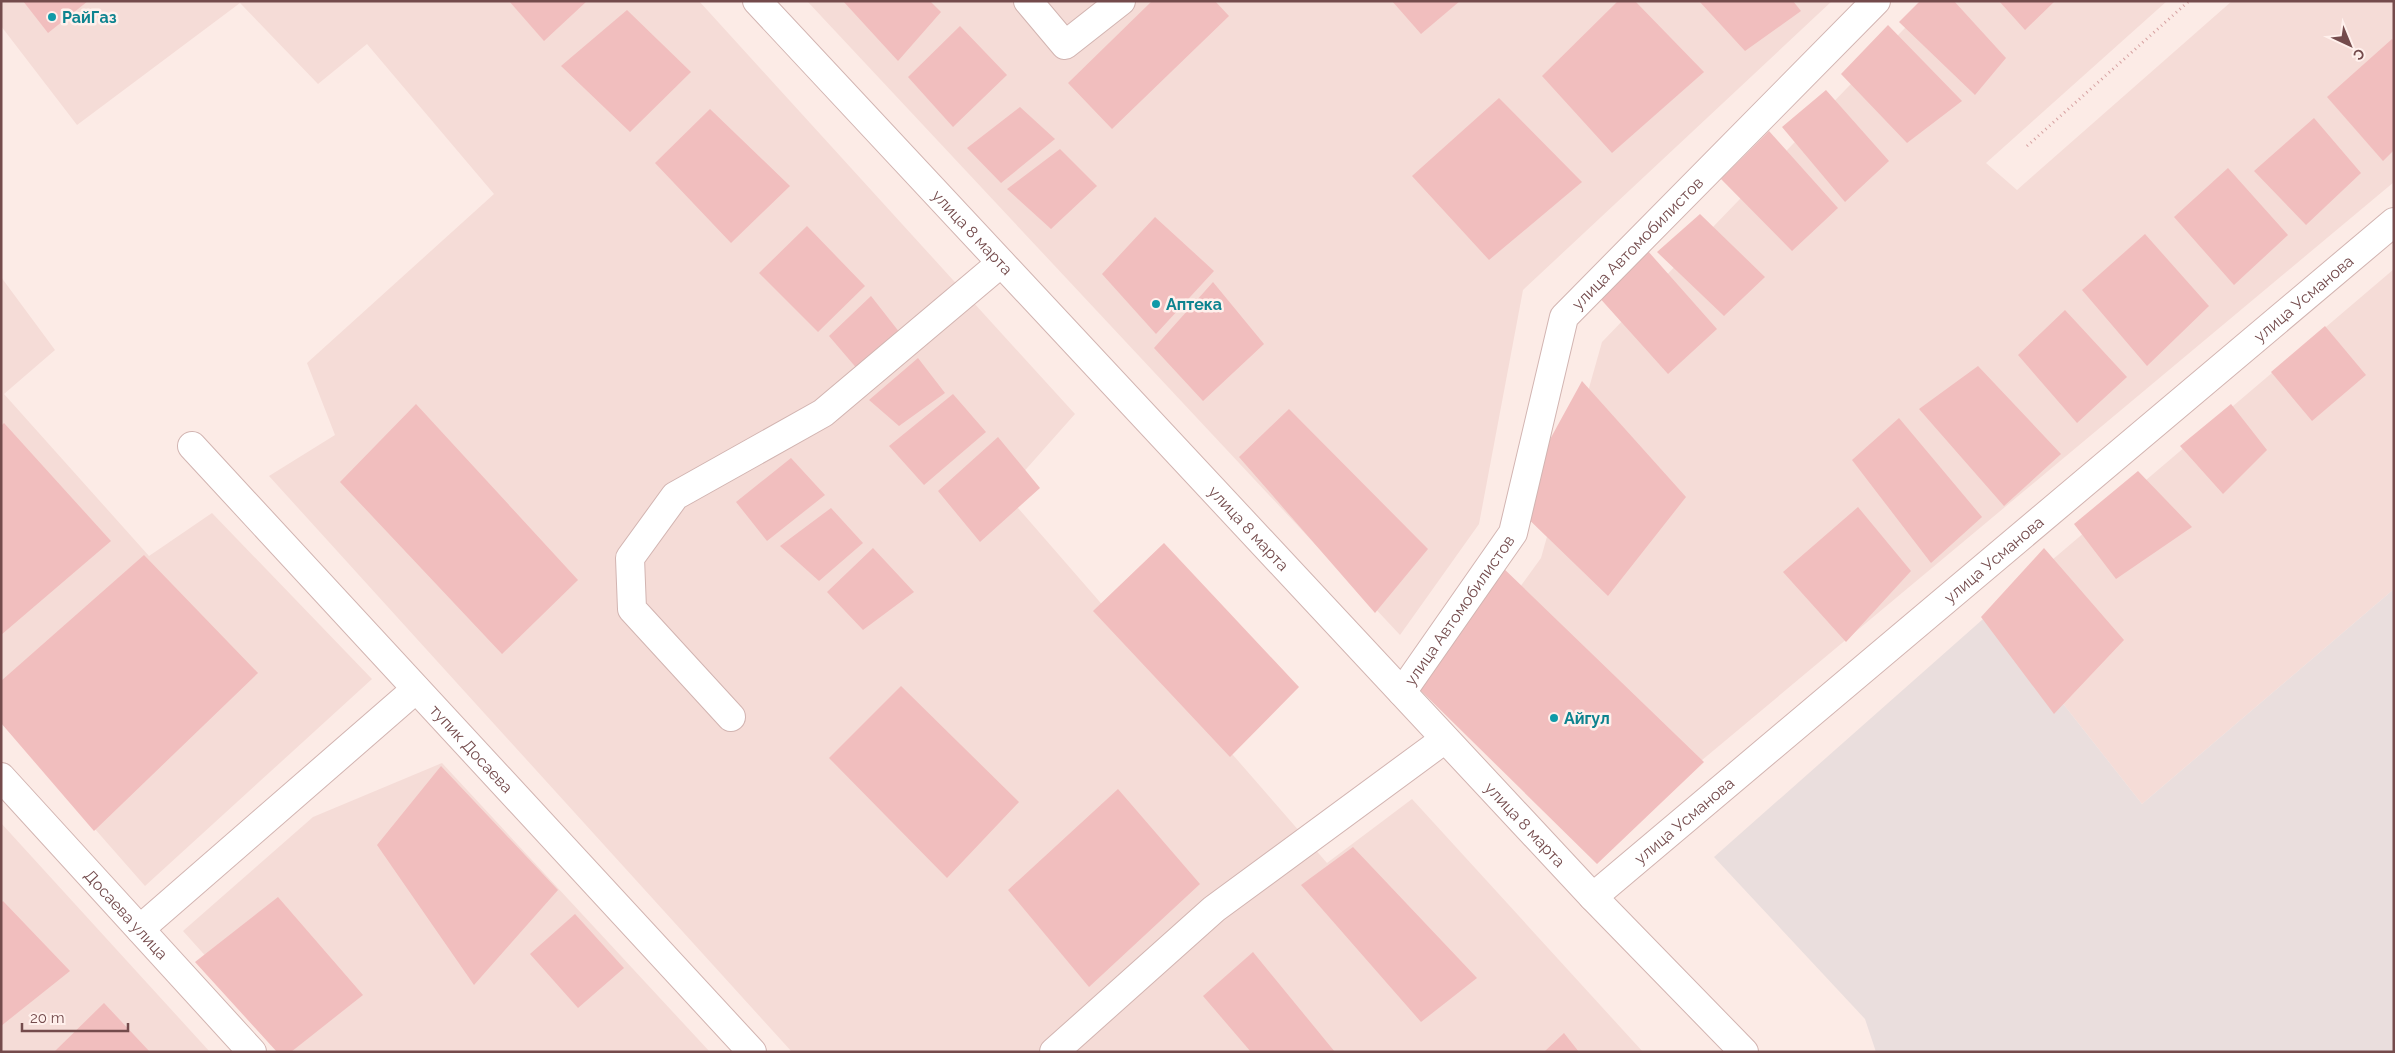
<svg xmlns="http://www.w3.org/2000/svg" width="2395" height="1053" font-family="Raleway,sans-serif">
	<style>
		.residential { fill: #f5dcd7 }
		.industrial { fill: #eadedd }
		.building { fill: #f1bebe }
		.lines { fill: none; stroke-linecap: round; stroke-linejoin: round }
		.minor-casing { stroke: #d2b4b1; stroke-width: 30 }
		.path { stroke: #d6a1a1; stroke-width: 3; stroke-dasharray: 1 4; stroke-linecap: butt }
		.minor { stroke: #fff; stroke-width: 28 }
		.culture-dot { fill: #0f9aa8; stroke: #fff0ec; stroke-width: 2 }
		.labels { text-anchor: middle; stroke-width: 5; stroke-linejoin: round; paint-order: stroke }
		.culture-label { font-size: 16px; font-weight: bold; fill: #0d838f; stroke: #fff0ec; text-anchor: start }
		.street-label { font-size: 16px; fill: #744b4c; stroke: #fff0ec }
	</style>
	<rect width="100%" height="100%" fill="#fcebe6"/>
	<path class="residential" d="M1,1H699L1075,414L1005,493L1327,863L1412,799L1643,1052H792L269,476L335,435L307,363L494,194L367,44L318,84L240,3L77,125L1,26Z
		M807,1H1832L1523,290L1479,524L1400,635Z
		M1931,1H2167L1986,163L2017,190L2232,1H2394V182L1592,852L1456,675L1541,558L1602,342Z
		M2394,269V589L2142,804L1991,612Z
		M1,277L55,350L4,394L149,556L212,513L372,679L145,886L1,722Z
		M442,763L710,1052H292L183,931L313,817Z
		M1,823L210,1052H1Z"/>
	<path class="industrial" d="M2394,589V1052H1876L1865,1019L1714,857L1991,612L2142,804Z"/>
	<path class="building" d="M23,1H88L48,33Z
		M509,1H587L544,41Z
		M843,1H930L941,12L898,61Z
		M1152,1H1215L1229,16L1112,129L1068,83Z
		M1392,1H1460L1421,34Z
		M1618,1H1635L1704,72L1612,153L1542,76Z
		M1699,1H1793L1801,11L1745,51Z
		M1920,1H1954L2006,58L1975,95L1899,22Z
		M1999,1H2055L2025,30Z
		M627,10L691,72L630,132L561,66Z
		M1888,25L1962,101L1907,143L1841,74Z
		M960,26L1007,75L953,127L908,77Z
		M2392,39L2394,41V150L2383,161L2327,97Z
		M1826,90L1889,161L1845,202L1782,127Z
		M1499,98L1582,182L1489,260L1412,176Z
		M1020,107L1055,139L1001,183L967,148Z
		M710,109L790,186L731,243L655,163Z
		M2314,118L2361,173L2306,225L2254,171Z
		M1769,131L1838,208L1792,251L1721,179Z
		M1060,149L1097,186L1051,229L1007,189Z
		M2228,168L2288,235L2234,285L2174,217Z
		M1700,214L1765,277L1724,316L1657,252Z
		M1155,217L1214,271L1156,334L1102,274Z
		M807,226L865,286L818,332L759,273Z
		M2145,234L2209,306L2147,366L2082,290Z
		M1647,250L1717,329L1668,374L1597,295Z
		M1213,282L1264,344L1203,401L1154,348Z
		M871,296L900,333L859,371L829,336Z
		M2065,310L2127,377L2077,423L2018,355Z
		M2325,326L2366,375L2312,421L2271,372Z
		M918,358L945,393L899,426L869,400Z
		M1978,366L2061,454L2004,506L1919,409Z
		M1582,381L1686,497L1608,596L1514,505Z
		M953,394L986,432L924,485L889,446Z
		M416,404L578,580L502,654L340,482Z
		M2231,404L2267,450L2223,494L2180,446Z
		M1289,409L1428,549L1375,613L1239,457Z
		M1899,418L1982,517L1931,563L1852,460Z
		M4,423L111,541L1,635V426Z
		M998,437L1040,488L980,542L938,491Z
		M791,458L825,495L767,541L736,502Z
		M2138,471L2192,527L2116,579L2074,524Z
		M1858,507L1911,571L1846,642L1783,572Z
		M831,508L863,543L819,581L780,546Z
		M1164,543L1299,687L1230,757L1093,611Z
		M873,548L914,592L863,630L827,592Z
		M2044,548L2124,640L2054,714L1981,617Z
		M144,555L258,673L94,831L1,723V681Z
		M1500,565L1704,762L1597,864L1404,674Z
		M901,686L1019,802L947,878L829,758Z
		M441,766L558,890L474,985L377,845Z
		M1118,789L1200,884L1089,987L1008,890Z
		M1353,847L1477,978L1421,1022L1301,885Z
		M278,897L363,995L291,1052H277L195,962Z
		M3,901L70,971L1,1026V903Z
		M575,914L624,968L578,1008L530,954Z
		M1253,952L1335,1052H1251L1203,996Z
		M104,1003L150,1052H54Z
		M1564,1033L1579,1052H1544Z"/>
	<g class="lines">
		<g class="minor-casing">
			<g id="minor">
				<path id="s1" d="M757,1L1593,897L1744,1052"/>
				<path d="M1028,1L1065,45L1121,1"/>
				<path id="s2" d="M192,446L752,1052"/>
				<path id="s3" d="M1402,692L1513,533L1564,317L1876,1"/>
				<path d="M731,717L632,609L630,558L675,496L823,413L1001,263"/>
				<path id="s4" d="M1,777L252,1052"/>
				<path id="s5" d="M1593,897L2394,222"/>
				<path d="M140,929L416,689"/>
				<path d="M1054,1052L1214,909L1445,739"/>
			</g>
		</g>
		<path class="path" d="M2027,146L2189,1"/>
		<use href="#minor" class="minor"/>
	</g>
	<g class="culture-dot">
		<circle cx="52" cy="17" r="5"/>
		<circle cx="1156" cy="304" r="5"/>
		<circle cx="1554" cy="718" r="5"/>
	</g>
	<g class="labels">
		<g class="culture-label">
			<text x="62" y="23">РайГаз</text>
			<text x="1166" y="310">Аптека</text>
			<text x="1564" y="724">Айгул</text>
		</g>
		<g class="street-label">
			<text dy="6" stroke="none"><textPath href="#s1" startOffset="316">улица 8 марта</textPath></text>
			<text dy="6" stroke="none"><textPath href="#s3" startOffset="520">улица Автомобилистов</textPath></text>
			<text dy="6" stroke="none"><textPath href="#s5" startOffset="929">улица Усманова</textPath></text>
			<text dy="6" stroke="none"><textPath href="#s1" startOffset="721">улица 8 марта</textPath></text>
			<text dy="6" stroke="none"><textPath href="#s5" startOffset="524">улица Усманова</textPath></text>
			<text dy="6" stroke="none"><textPath href="#s3" startOffset="100">улица Автомобилистов</textPath></text>
			<text dy="6" stroke="none"><textPath href="#s2" startOffset="412">тупик Досаева</textPath></text>
			<text dy="6" stroke="none"><textPath href="#s5" startOffset="119">улица Усманова</textPath></text>
			<text dy="6" stroke="none"><textPath href="#s1" startOffset="1126">улица 8 марта</textPath></text>
			<text dy="6" stroke="none"><textPath href="#s4" startOffset="186">Досаева улица</textPath></text>
		</g>
	</g>
	<rect width="2395" height="1053" fill="none" stroke="#744b4c" stroke-width="5"/>
	<g transform="translate(2350 45) rotate(136)" stroke="#fff0ec" stroke-width="4" paint-order="stroke">
	<path d="M0-4L9 19L0 12L-9 19Z" fill="#744b4c"/>
	<text y="-8" font-size="14" font-weight="bold" text-anchor="middle" fill="#744b4c">С</text>
	</g>
	<path d="M22 1023v8h106v-8" fill="none" stroke="#744b4c" stroke-width="2.5"/>
	<text x="30" y="1023" font-size="15" fill="#744b4c" stroke="#fff0ec" stroke-width="4" paint-order="stroke">20 m</text>
</svg>
